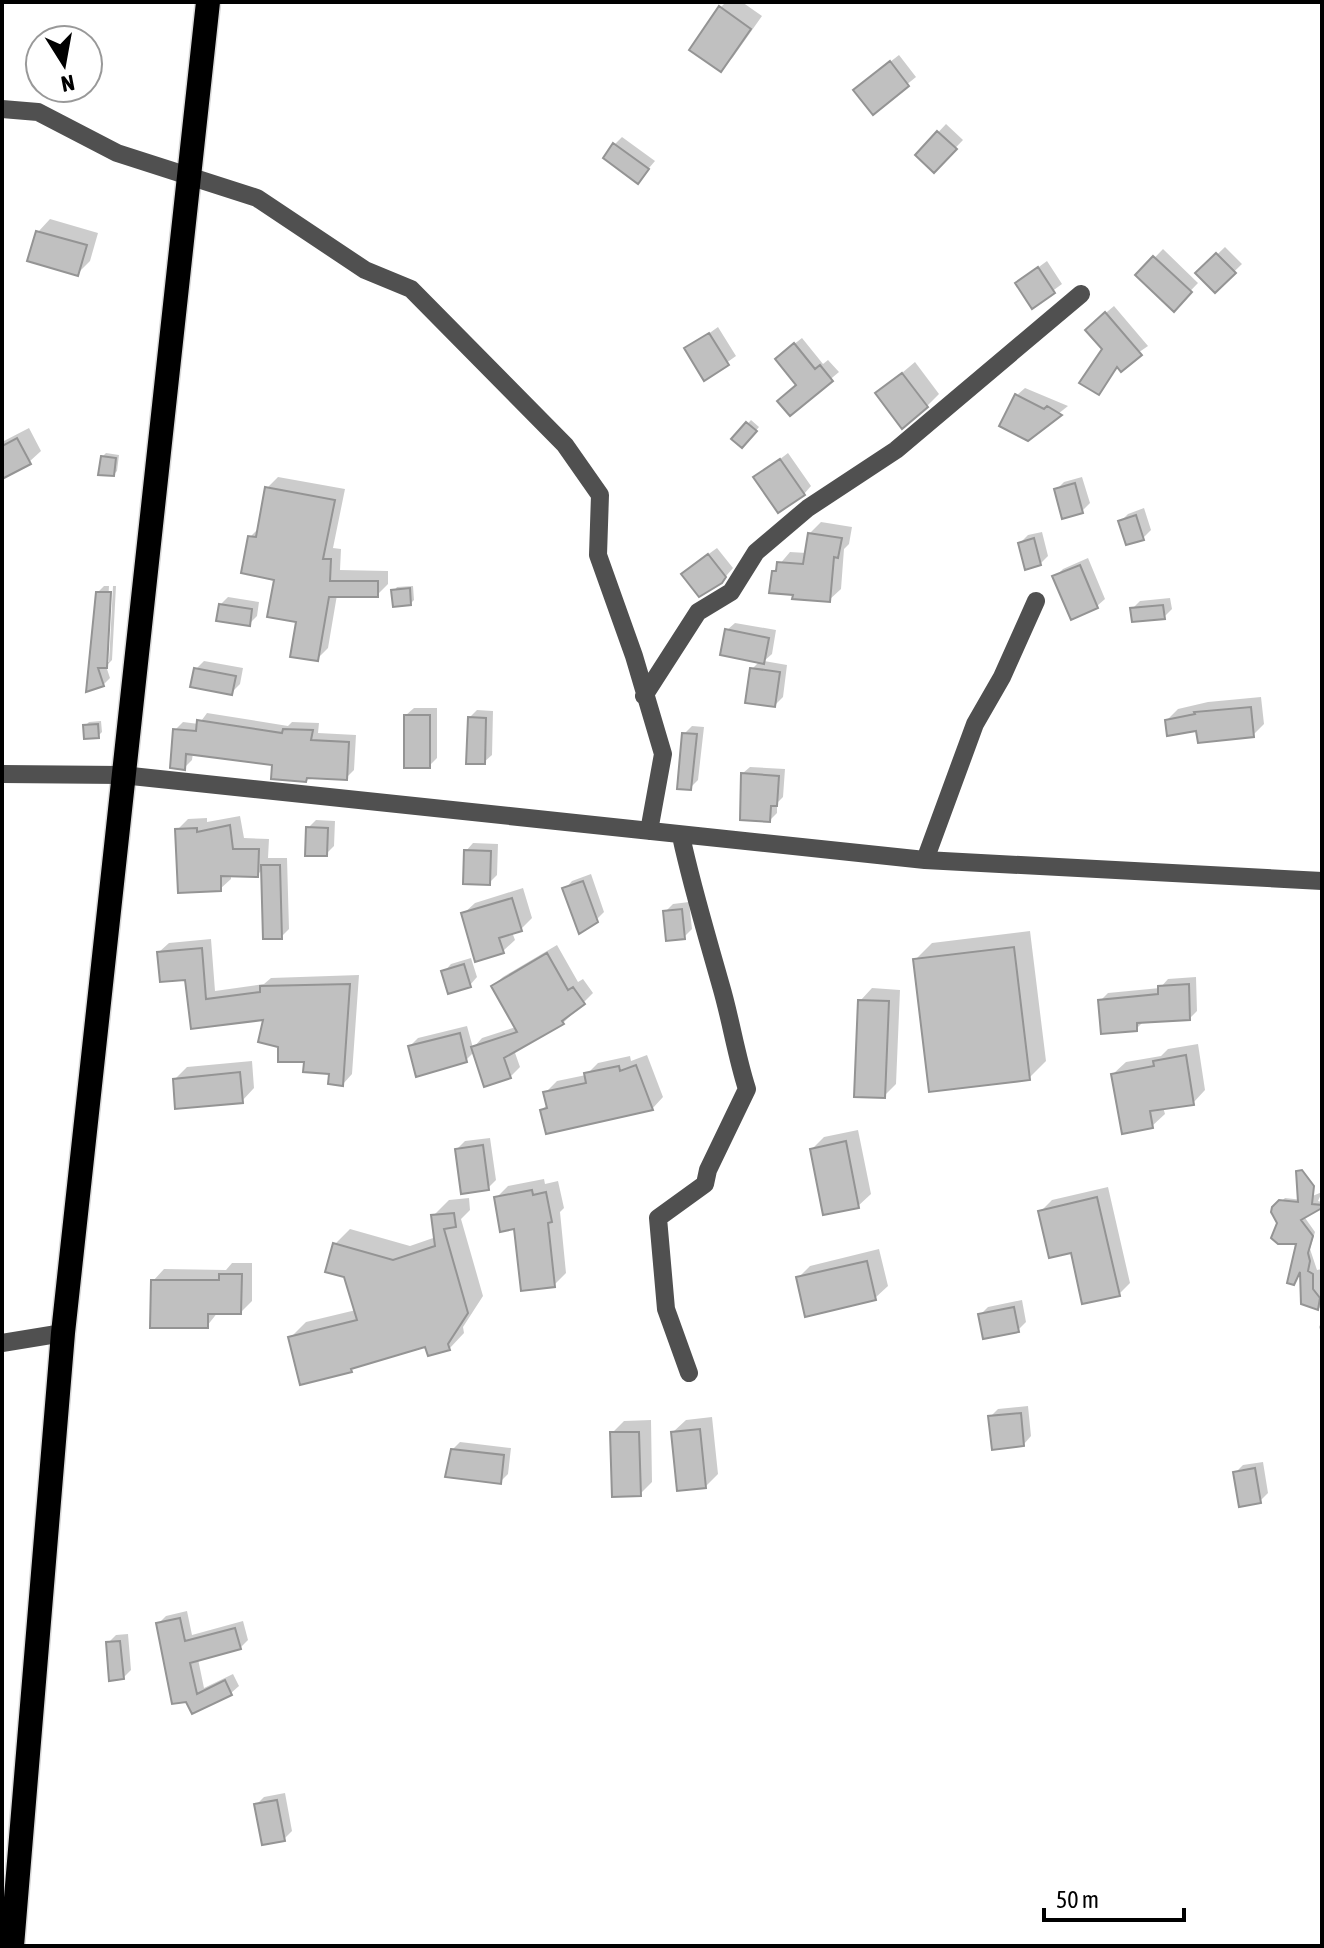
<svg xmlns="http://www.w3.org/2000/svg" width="1324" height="1948" font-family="'Asap Condensed',sans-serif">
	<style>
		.shadow { fill: #0003 }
		.building { fill: #c0c0c0; stroke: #949494; stroke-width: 2 }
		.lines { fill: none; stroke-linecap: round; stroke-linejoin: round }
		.highway-casing { stroke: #dbdbdb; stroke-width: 27 }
		.minor { stroke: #505050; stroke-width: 18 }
		.highway { stroke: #000; stroke-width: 24 }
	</style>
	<rect width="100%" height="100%" fill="#fff"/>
	<path class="shadow" d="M726,2H742L762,16L733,57L721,69L720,8Z
		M899,55L916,77L873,112L863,83Z
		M946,124L963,140L934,170L917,155Z
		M622,137L655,161L638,181L615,144Z
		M50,219L98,233L90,261L77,274L38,232Z
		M1225,247L1242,264L1215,290L1198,273Z
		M1163,249L1198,283L1173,309L1138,275Z
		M1047,261L1062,284L1032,306L1017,283Z
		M1114,306L1148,346L1119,366L1098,392L1104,349L1095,322Z
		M718,327L736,356L705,378L687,349Z
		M802,338L823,364L828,360L839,372L790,413L798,385L784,352Z
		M915,362L939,394L927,406L877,394Z
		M1025,388L1068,406L1028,438L1017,395Z
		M751,420L759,427L742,446L734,439Z
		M29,428L41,451L29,462L2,477V442Z
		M106,453L119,455L117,471L114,474L102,457Z
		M788,453L811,486L804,494L758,476Z
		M278,477L345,489L333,548L341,549L340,570L388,571V584L377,595H337L328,648L317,659L276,578L250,537L259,528L267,488Z
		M1082,477L1090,503L1082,511L1056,490L1064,482Z
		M1144,508L1151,530L1143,538L1128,543L1120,522L1128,514Z
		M821,522L852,527L849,544L844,549L841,589L829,600L795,593L773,572L790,552L807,553L810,533Z
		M1042,532L1048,556L1040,564L1020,543L1028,535Z
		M717,548L733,568L721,582L692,566Z
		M1088,558L1105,599L1097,606L1055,577L1063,569Z
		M104,586H109L105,662H109L113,586H116L112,660L106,666L110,678L103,685L89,690L98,592Z
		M413,586L414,600L411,603L394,591L397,587Z
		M228,597L259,602L257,616L249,624L220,605Z
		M1170,598L1172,609L1164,617L1132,609L1140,601Z
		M735,623L776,630L772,654L764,661L787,665L783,697L775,705L752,669L760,661L727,630Z
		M204,661L243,668L240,684L232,692L196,669Z
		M1261,697L1264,724L1253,735L1198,729L1167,720L1178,709L1208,702Z
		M414,708H437V758L429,766L406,715Z
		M477,710L493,711L492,755L484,762L469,718Z
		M207,713L288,726L292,722L319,723L318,733L356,735L354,770L346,778L310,776L306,780L274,763L193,753L192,760L184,768L175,730L183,722L199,724Z
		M101,721L102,732L98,736L85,726L89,722Z
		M692,726L704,727L698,780L690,788L684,734Z
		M750,767L785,769L783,797L777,803V813L770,820L743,773Z
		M240,816L244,838L269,839L268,858H287L289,929L281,937L263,869L257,875L231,874V879L220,889L177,830L188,819L207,818V822Z
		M316,820L335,821L334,846L326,854L308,828Z
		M473,843L498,844L497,875L489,883L466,851Z
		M591,874L604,912L596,920L565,889L572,881Z
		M523,888L532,918L521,929L512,932L515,940L503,951L463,914L475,903Z
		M689,902L692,929L684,937L665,912L673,904Z
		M1030,931L1046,1061L1029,1078L915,960L932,943Z
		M211,939L215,991L264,984L271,978L359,975L352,1074L343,1084L331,1072L280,1046L266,1017L192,1026L186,978L159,952L169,943Z
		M557,945L578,982L583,979L593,993L563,1023L514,1050L520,1067L510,1077L474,1052L466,1060L410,1046L418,1038L467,1026L473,1048L482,1038L516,1027L493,986L503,977Z
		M471,958L477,977L470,985L444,972L451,964Z
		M1196,977L1197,1011L1189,1019L1145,1020L1136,1029L1100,1001L1108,993L1160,988L1168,979Z
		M872,988L900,990L896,1084L884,1096L860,1001Z
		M1198,1044L1205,1090L1193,1103L1163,1107L1165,1114L1152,1126L1113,1074L1126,1062L1161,1056L1168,1049Z
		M647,1055L663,1097L652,1109L542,1110L548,1104L546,1092L557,1081L586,1075L598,1063L630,1056L631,1061Z
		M252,1061L254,1088L242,1101L175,1079L187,1067Z
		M858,1130L871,1194L858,1206L812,1149L824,1137Z
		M490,1138L496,1180L488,1188L457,1149L465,1141Z
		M544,1179L545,1184L558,1181L564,1208L560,1212L566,1273L554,1285L496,1198L508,1186Z
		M1108,1187L1130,1283L1119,1294L1073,1250L1041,1211L1052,1200Z
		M1322,1192L1318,1201L1322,1202V1205L1303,1215L1315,1232L1310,1249L1317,1270L1322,1269V1308L1306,1306L1302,1268L1294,1282L1298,1242L1279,1223L1274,1208L1285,1198L1303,1200Z
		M469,1198L470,1210L461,1219L483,1296L463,1327L464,1333L449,1349L427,1345L356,1365L351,1370L290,1338L306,1322L356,1310L335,1244L350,1229L410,1246L436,1237L433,1216L449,1200Z
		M879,1249L888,1286L875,1298L798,1278L810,1266Z
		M232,1263H252V1301L241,1312H218L207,1326L153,1281L164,1269L226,1270Z
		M1022,1300L1026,1322L1018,1330L980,1315L988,1307Z
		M1322,1321V1335L1319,1327Z
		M1028,1406L1031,1436L1024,1444L990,1417L998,1409Z
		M712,1417L718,1474L706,1486L673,1432L686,1420Z
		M651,1420L652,1482L640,1494L612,1433L624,1421Z
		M460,1442L511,1448L508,1474L500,1482L452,1450Z
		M1263,1462L1268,1493L1260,1501L1235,1473L1243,1465Z
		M187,1611L192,1635L243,1621L248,1640L240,1648L198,1659L204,1688L233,1674L239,1686L231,1693L193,1711L158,1624L166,1616Z
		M128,1634L131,1670L123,1678L108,1643L116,1635Z
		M285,1793L292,1831L284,1839L256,1805L264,1797Z"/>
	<path class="building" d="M719,6L751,29L721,72L689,50Z
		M890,61L909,86L873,115L853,90Z
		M937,131L957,149L934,173L915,155Z
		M613,143L649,169L638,184L603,158Z
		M36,231L87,245L78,276L27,261Z
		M1216,253L1236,273L1215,293L1195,273Z
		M1153,256L1192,292L1174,312L1135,275Z
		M1038,267L1055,293L1032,309L1015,283Z
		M1105,312L1142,355L1121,372L1117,367L1099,395L1079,383L1102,349L1085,330Z
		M709,333L729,365L704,381L684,348Z
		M794,343L815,369L820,365L833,381L790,416L777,401L796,385L775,359Z
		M902,373L928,407L902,429L875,393Z
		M1015,394L1044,409L1047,406L1062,415L1028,441L999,426Z
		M746,422L757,431L742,448L731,439Z
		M17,438L31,464L2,479V446Z
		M101,456L116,458L114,476L98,475Z
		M780,459L805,495L778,513L753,477Z
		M1075,483L1083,513L1062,519L1054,489Z
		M265,487L335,500L323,559H331L330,581H378V597H329L318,661L290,657L296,622L267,617L274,580L241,573L248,536L256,537Z
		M1136,515L1144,540L1126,545L1118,521Z
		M808,533L842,538L838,558L834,557L830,602L792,599L793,595L769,593L772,571H776L777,562L803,564Z
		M1034,538L1041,565L1025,570L1018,543Z
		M708,554L726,577L722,583L699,597L681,574Z
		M1080,565L1098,608L1071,620L1052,576Z
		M410,588L411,605L393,607L391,590Z
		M96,592H111L107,668H98L104,686L86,692Z
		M219,604L252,609L250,626L216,621Z
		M1163,605L1165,619L1132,622L1130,608Z
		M725,629L769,638L764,664L720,655Z
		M194,668L236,676L232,695L190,687Z
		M750,668L780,672L775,707L745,703Z
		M1251,707L1254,737L1198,743L1196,731L1167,736L1165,720L1195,714L1194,712Z
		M404,715H430V768H404Z
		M468,717L486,718L485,764H466Z
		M197,720L282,733L283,729L313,730L311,740L349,742L347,780L307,778L306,782L271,779L272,765L186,754L185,770L170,768L173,729L196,731Z
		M98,724L99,738L84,739L83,725Z
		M682,733L697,734L691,790L677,789Z
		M741,773L779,776L777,806H771L770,822L740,820Z
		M230,825L233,849H259L258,877L221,876V891L178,893L175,829L197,828V832Z
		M306,827L328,828L327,856H305Z
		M464,850L491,851L490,885L463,884Z
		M261,865H280L282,939H263Z
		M583,881L598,922L579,934L562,888Z
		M512,898L522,931L499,938L504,953L475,962L461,913Z
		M682,909L685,939L666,941L663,911Z
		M1014,947L1030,1080L929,1092L913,959Z
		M202,948L206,999L260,992V986L350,984L343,1086L328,1084L329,1074L303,1072L304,1062H278V1047L258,1042L263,1020L191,1029L185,980L160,982L157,952Z
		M547,953L568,990L573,987L585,1004L562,1021L564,1024L504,1058L511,1078L484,1087L471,1047L517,1032L491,986Z
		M464,964L471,987L448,994L441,971Z
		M1189,984L1190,1020L1137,1023V1031L1101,1034L1098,1000L1158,994V986Z
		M858,1000L889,1001L885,1098L854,1097Z
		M460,1033L467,1062L416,1077L408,1046Z
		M1186,1055L1194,1105L1150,1111L1153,1128L1122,1134L1111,1074L1154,1066L1153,1061Z
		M636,1065L653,1110L546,1134L540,1110L547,1108L543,1092L586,1083L584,1073L619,1066L620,1071Z
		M240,1072L243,1103L175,1109L173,1079Z
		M846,1141L859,1208L823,1215L810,1149Z
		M483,1145L489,1190L461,1194L455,1149Z
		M1302,1170L1314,1186L1312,1204L1322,1205V1208L1301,1220L1313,1236L1308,1253L1310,1261L1308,1271L1313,1274V1289L1320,1298L1318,1310L1301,1304L1300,1272L1294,1285L1287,1283L1296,1244H1278L1271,1238L1277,1223L1271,1212L1272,1207L1279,1200L1298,1202L1296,1171Z
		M532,1190L533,1195L546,1192L552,1222L548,1223L555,1287L521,1291L514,1229L500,1232L494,1197Z
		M1097,1197L1120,1296L1082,1304L1071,1253L1049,1258L1038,1211Z
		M454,1213L456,1227L444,1229L468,1313L448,1344L450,1350L428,1356L425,1347L351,1369L352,1372L300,1385L288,1337L357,1320L344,1277L325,1272L333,1243L393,1260L435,1246L431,1215Z
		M867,1261L876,1300L805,1317L796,1277Z
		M219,1274H242L241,1314H208V1328H150L151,1280H219Z
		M1014,1307L1019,1332L983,1339L978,1314Z
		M1021,1413L1024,1446L992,1450L988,1416Z
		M700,1429L706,1488L677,1491L671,1432Z
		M610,1432H639L641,1496L612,1497Z
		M451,1449L504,1455L501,1484L445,1477Z
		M1255,1468L1261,1503L1239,1507L1233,1472Z
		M180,1618L185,1641L235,1628L241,1649L190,1663L197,1694L225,1680L232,1695L192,1714L186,1702L172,1704L156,1623Z
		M120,1641L124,1679L109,1681L106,1642Z
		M277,1800L285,1841L262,1845L254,1804Z"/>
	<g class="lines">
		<g class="highway-casing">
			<path id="highway" d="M12,1946L63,1333L208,2"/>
		</g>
		<path class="minor" d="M2,109L38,112L117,153L257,198L365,270L411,289L565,445L600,495L598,555L634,656L663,754L649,831
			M644,696L698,612L731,592L756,552L808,508L896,450L1081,294
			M2,774L122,775L925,860L1322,881
			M681,836C692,887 707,936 721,986C731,1020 736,1055 747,1089L708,1170L705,1184L658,1218L666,1309L689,1373
			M925,860L975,724L1002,677L1036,601
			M2,1343L63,1333"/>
		<use href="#highway" class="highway"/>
	</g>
	<rect width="1324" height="1948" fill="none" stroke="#000000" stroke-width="8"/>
	<g transform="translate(64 64) rotate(169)"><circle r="38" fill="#ffffff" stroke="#999999" stroke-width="2"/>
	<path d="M0-6L14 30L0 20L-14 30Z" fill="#000000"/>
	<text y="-12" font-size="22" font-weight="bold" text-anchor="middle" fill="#000000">N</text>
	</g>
	<path d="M1044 1908v12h140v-12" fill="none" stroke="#000000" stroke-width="4"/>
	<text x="1056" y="1908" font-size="24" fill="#000000" stroke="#ffffff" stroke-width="6" paint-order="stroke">50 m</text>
</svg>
